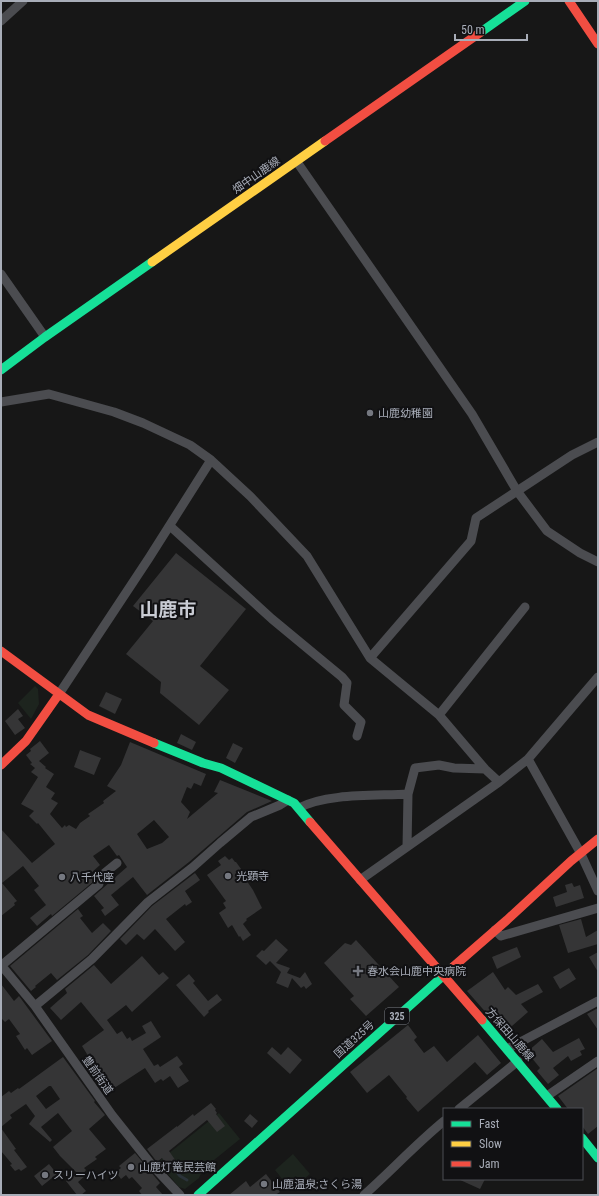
<svg xmlns="http://www.w3.org/2000/svg" width="599" height="1196" font-family="'Roboto Condensed','Noto Sans JP',sans-serif">
	<style>
		.green { fill: #1d241e }
		.lines { fill: none; stroke-linecap: round; stroke-linejoin: round }
		.stream { stroke: #2a3239; stroke-width: 3 }
		.building { fill: #353536; fill-rule: evenodd }
		.street { stroke: #4b4c50; stroke-width: 9 }
		.fast { stroke: #16e098; stroke-width: 9 }
		.slow { stroke: #ffcf43; stroke-width: 9 }
		.jam { stroke: #f24e42; stroke-width: 9 }
		.poi-dot { fill: #757880; stroke: #111113; stroke-width: 1.5 }
		.labels { text-anchor: middle; stroke-width: 4; stroke-linejoin: round; paint-order: stroke }
		.shield { fill: #111113; stroke: #7b7e86; stroke-width: 1 }
		.shield-label { font-size: 10px; font-weight: bold; fill: #a8adb8 }
		.street-label { font-size: 11px; fill: #a8adb8; stroke: #111113 }
		.poi-label { font-size: 11px; fill: #a8adb8; stroke: #111113; text-anchor: start }
		.town-label { font-size: 19px; font-weight: bold; fill: #c9ccd4; stroke: #111113 }
	</style>
	<rect width="100%" height="100%" fill="#171717"/>
	<path class="green" d="M35,686L38,689L39,704L31,719L18,703Z
		M219,1113L240,1139L203,1169L199,1178L185,1189L179,1187L158,1162Z
		M293,1154L310,1174L291,1190L275,1170Z"/>
	<g class="lines">
		<path class="stream" d="M171,1165L180,1176L187,1180"/>
	</g>
	<path class="building" d="M176,553L246,609L200,666L229,690L199,725L160,693L161,682L126,654L153,621L133,606Z
		M106,692L122,699L115,714L99,706Z
		M18,709L23,716L18,719L25,728L15,735L5,721Z
		M181,734L196,742L192,750L177,743Z
		M40,741L49,753L39,761L46,767L45,768L54,774L46,787L55,793L51,799L58,803L50,814L62,828L65,825L66,827L69,825L76,829L80,823L90,816L88,814L104,803L103,801L116,791L107,786L121,765L130,742L206,774L201,786L194,783L191,789L187,787L181,802L190,812L187,819L218,793L214,792L220,780L272,801L247,812L189,862L147,895L133,877L111,895L119,905L105,916L101,910L104,908L94,896L127,867L119,855L117,856L109,845L93,856L100,865L90,874L94,879V881L52,916L51,914L37,926L30,918L46,905L34,890L39,886L23,866L2,883L17,901L14,903L15,905L1,916V829L32,863L55,844L38,823L37,824L29,816L34,811L21,804L38,777L31,772L35,768L30,764L32,763L26,755L31,751L30,749ZM154,820L169,837L162,843L147,849L137,834Z
		M233,743L243,748L235,763L226,758Z
		M80,750L101,758L94,775L74,767Z
		M225,856L229,860L232,858L235,862H236L244,873L242,874L253,890L262,908L246,919L247,920L243,924L251,935L243,941L240,936L239,937L232,925L228,928L219,913L226,908L223,903L226,901L207,875L221,865L218,861Z
		M195,873L200,880L185,891L192,902L186,906L185,904L166,919L185,942L175,951L155,929L144,940L137,934L126,945L120,939L152,906Z
		M572,883L574,887L580,885L584,898L556,907L553,897L567,892L565,885Z
		M78,909L83,916L80,918L92,933L103,923L111,931L88,955L57,980L51,973L35,986L36,987L31,991L10,966Z
		M581,919L586,937L598,930V944L568,953L559,925Z
		M276,939L288,950L276,963L290,968L287,973L300,978L305,972L312,984L306,989L304,986L301,988L292,978L288,988L276,983L281,972L270,961L266,965L256,956L262,950L264,951Z
		M356,940L399,987L366,1016L350,999L354,996L324,963L345,943L351,945Z
		M517,947L521,957L497,969L492,957Z
		M598,952V972L589,957Z
		M142,956L159,975L163,972L169,978L132,1012L126,1005L107,1020L117,1034L122,1031L127,1039L130,1037L132,1041L146,1033L142,1026L151,1021L161,1037L143,1049L154,1066L158,1064L160,1067L177,1056L183,1064L179,1067L189,1081L178,1088L170,1076L163,1081L161,1079L155,1083L145,1068L105,1094L96,1082L104,1077L92,1058L90,1059L82,1046L104,1030L81,1002L61,1020L50,1008L67,993L65,989L94,965L111,984Z
		M569,968L576,979L560,989L553,977Z
		M493,972L505,990L508,987L516,995L538,984L543,992L521,1004L528,1012L505,1032L491,1014L489,1016L467,991Z
		M189,974L195,981L193,983L208,1001L217,994L222,1000L208,1011L209,1012L204,1017L176,985Z
		M1,984L14,1001L19,996L52,1041L32,1055L27,1048L25,1050L16,1036L20,1034L9,1019L5,1022L1,1018Z
		M598,1008V1030L587,1014Z
		M408,1025L417,1037L414,1040L424,1053L434,1046L447,1062L478,1035L501,1063L487,1075L475,1062L418,1112L406,1098L407,1097L389,1075L367,1093L350,1072Z
		M579,1038L585,1049L580,1051L582,1055L571,1061L568,1056L553,1068L559,1075L548,1084L537,1071L540,1068L527,1052L542,1039L553,1052Z
		M272,1047L281,1055L288,1047L302,1060L290,1074L267,1053Z
		M63,1057L95,1101L94,1102L105,1115L89,1129L106,1149L95,1157L97,1159L84,1168L86,1170L83,1174L85,1176L78,1182L86,1191L81,1195H77L66,1181L76,1172L60,1156L53,1147L72,1131L58,1113L41,1127L52,1140L50,1142L29,1124L35,1116L26,1104L10,1115L12,1118L1,1127V1097L9,1091L11,1093L18,1088L19,1089ZM49,1086H51L60,1099L46,1109L36,1096Z
		M598,1068V1126L588,1134L582,1126V1109H568L558,1096Z
		M211,1103L216,1109L215,1110L217,1113L216,1114L225,1126L217,1132L207,1120L169,1151L178,1164L171,1169L162,1158L157,1162L147,1149L177,1126V1127L193,1114L194,1116Z
		M250,1114L258,1121L252,1128L244,1121Z
		M1,1128L16,1149L14,1150L27,1167L21,1171L19,1169L15,1171L10,1165L12,1164L1,1151Z
		M135,1153L160,1183L156,1187L163,1195H142L139,1191L142,1188L132,1177L129,1179L126,1175L121,1179L116,1172L121,1168L119,1166Z
		M49,1164L57,1174L42,1186L34,1176Z
		M266,1174L280,1192L275,1195H229L246,1181L250,1187Z
		M458,1179H485L480,1189Z"/>
	<g class="lines">
		<path class="street" d="M1,21L23,1
			M297,162L472,414L517,491L547,531L580,553L598,562
			M1,274L45,337
			M1,402L49,394L114,412L143,423L190,445L211,460L250,496L307,556L370,658L439,715L485,769L499,782
			M170,526L272,619L342,677L347,683L344,705L361,722L357,736
			M370,658L471,541L476,518L572,455L598,442
			M59,694L149,558L211,460
			M439,715L525,607
			M528,759L580,852L598,891
			M299,808C326,793 377,796 408,794
			M407,847L408,794L415,768L439,765L454,768L485,769
			M360,880L499,782L528,759L598,677
			M495,930L501,936L598,908
			M1,965L35,1006L112,1115L151,1164L180,1195
			M2,965L99,884L101,876L117,863
			M35,1006L92,959L148,902L193,867L220,843L251,817L280,805L288,800
			M507,1049L598,1001
			M547,1096L598,1061
			M459,1109L518,1061
			M364,1195C391,1171 416,1144 444,1121"/>
		<path class="fast" d="M481,32L525,1
			M1,370L45,337L152,262
			M154,743L203,763L221,768L294,803L310,822
			M482,1020L557,1109
			M582,1138L598,1158
			M198,1195L453,967"/>
		<path class="slow" d="M152,262L325,141"/>
		<path class="jam" d="M569,1L598,44
			M325,141L481,32
			M1,651L88,715L154,743
			M1,765L26,741L59,694
			M310,822L482,1020
			M453,967L507,920L571,861L598,839"/>
	</g>
	<g class="poi-dot">
		<circle cx="370" cy="413" r="4"/>
		<circle cx="228" cy="876" r="4"/>
		<circle cx="62" cy="877" r="4"/>
		<path d="M356 965h4v4h4v4h-4v4h-4v-4h-4v-4h4z"/>
		<circle cx="131" cy="1167" r="4"/>
		<circle cx="45" cy="1175" r="4"/>
		<circle cx="264" cy="1184" r="4"/>
	</g>
	<g class="labels">
		<rect class="shield" x="385" y="1008" width="24" height="16" rx="3"/>
		<g class="shield-label">
			<text x="397" y="1020">325</text>
		</g>
		<g class="street-label">
			<text transform="translate(256 175) rotate(-35)" y="4">畑中山鹿線</text>
			<text transform="translate(510 1034) rotate(49)" y="4">方保田山鹿線</text>
			<text transform="translate(354 1039) rotate(-42)" y="4">国道325号</text>
			<text transform="translate(98 1075) rotate(55)" y="4">豊前街道</text>
		</g>
		<g class="poi-label">
			<text x="378" y="417">山鹿幼稚園</text>
			<text x="236" y="880">光顕寺</text>
			<text x="70" y="881">八千代座</text>
			<text x="367" y="975">春水会山鹿中央病院</text>
			<text x="139" y="1171">山鹿灯篭民芸館</text>
			<text x="53" y="1179">スリーハイツ</text>
			<text x="272" y="1188">山鹿温泉;さくら湯</text>
		</g>
		<g class="town-label">
			<text x="168" y="616">山鹿市</text>
		</g>
	</g>
	<rect width="599" height="1196" fill="none" stroke="#a8adb8" stroke-width="4"/>
	<rect x="443" y="1108" width="140" height="72" fill="#111113" stroke="#4d4f55"/>
	<rect x="451" y="1121" width="20" height="6" fill="#16e098" stroke="#4d4f55"/>
	<text x="479" y="1128" font-size="12" fill="#a8adb8">Fast</text>
	<rect x="451" y="1141" width="20" height="6" fill="#ffcf43" stroke="#4d4f55"/>
	<text x="479" y="1148" font-size="12" fill="#a8adb8">Slow</text>
	<rect x="451" y="1161" width="20" height="6" fill="#f24e42" stroke="#4d4f55"/>
	<text x="479" y="1168" font-size="12" fill="#a8adb8">Jam</text>
	<path d="M455 34v6h72v-6" fill="none" stroke="#a8adb8" stroke-width="2"/>
	<text x="461" y="34" font-size="12" fill="#a8adb8" stroke="#111113" stroke-width="3" paint-order="stroke">50 m</text>
</svg>
